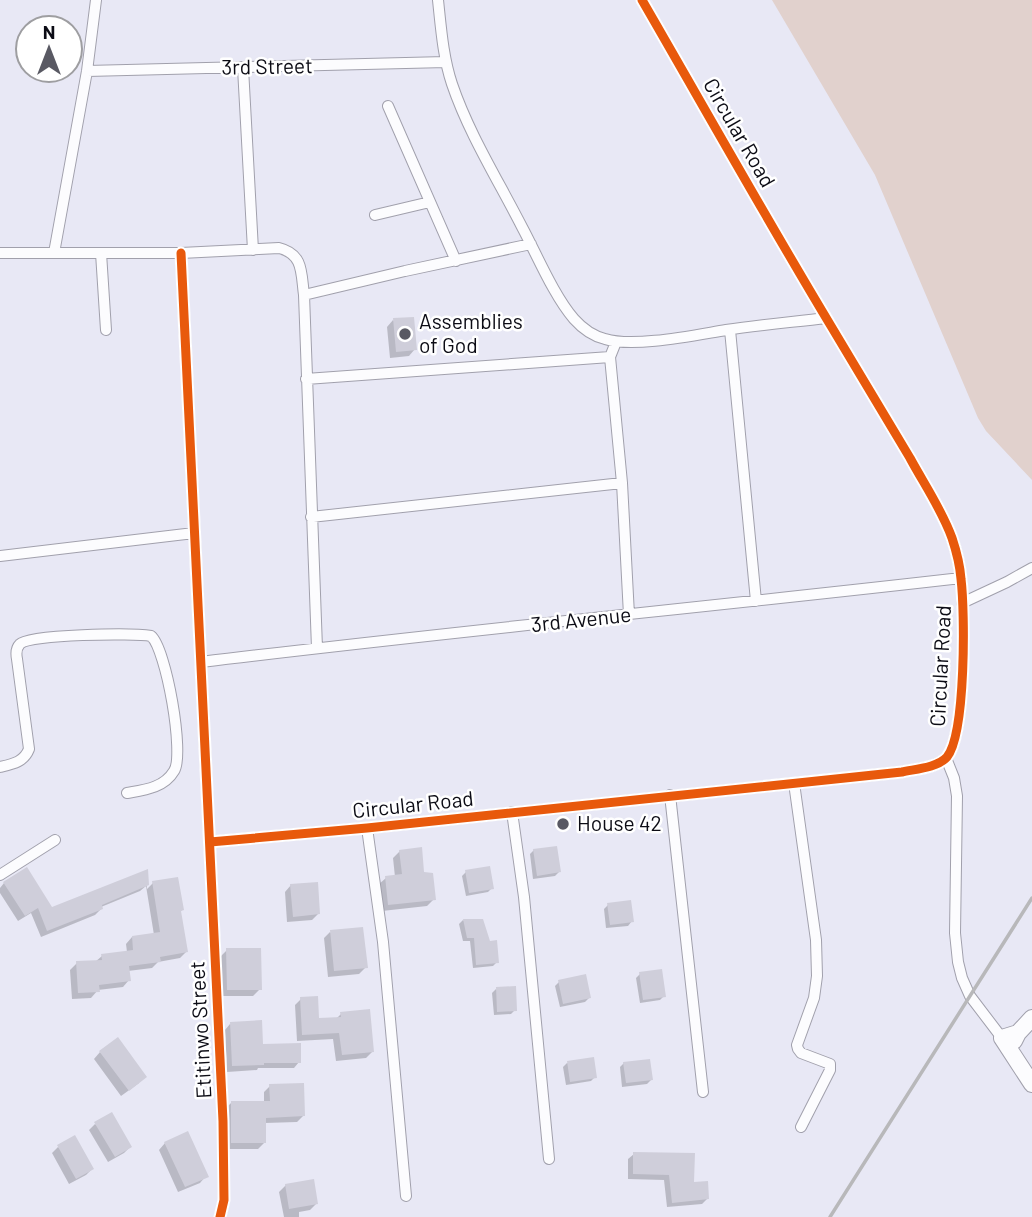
<svg xmlns="http://www.w3.org/2000/svg" width="1032" height="1217" font-family="Barlow,sans-serif">
	<style>
		.green { fill: #e1d1cd }
		.shadow { fill: #0003 }
		.building { fill: #cfceda }
		.lines { fill: none; stroke-linecap: round; stroke-linejoin: round }
		.street-casing { stroke: #a1a0ac; stroke-width: 12 }
		.secondary-casing { stroke: #a1a0ac; stroke-width: 18 }
		.street { stroke: #fcfcfe; stroke-width: 10 }
		.secondary { stroke: #fcfcfe; stroke-width: 16 }
		.rail { stroke: #b8b8ba; stroke-width: 3.5 }
		.cycleway-casing { stroke: #fff; stroke-width: 13 }
		.cycleway { stroke: #e8590c; stroke-width: 9 }
		.poi-dot { fill: #595963; stroke: #fff; stroke-width: 2.5 }
		.labels { text-anchor: middle; stroke-width: 5; stroke-linejoin: round; paint-order: stroke }
		.street-label { font-size: 21px; fill: #0c0c15; stroke: #fff }
		.poi-label { font-size: 21px; fill: #0c0c15; stroke: #fff; text-anchor: start }
	</style>
	<rect width="100%" height="100%" fill="#e8e8f5"/>
	<path class="green" d="M772,0H1032V480L986,431L978,418L875,175Z"/>
	<path class="shadow" d="M393,320L415,349L409,356L390,358L387,327Z
		M534,850L559,872L555,876L533,879L530,854Z
		M400,851L423,873L434,899L427,906L382,911L379,884L386,878L395,877L393,858Z
		M146,871L147,889L153,883L182,910L180,912L186,952L180,958L158,962L152,968L128,971L129,980L123,987L98,990L91,998L72,999L70,970L77,963L95,962L102,956L127,952L126,944L132,937L154,935L146,886L140,891L101,907V909L95,915L41,937L31,913L18,921L0,893V888L4,883L51,909Z
		M466,872L492,888L488,892L466,896L462,876Z
		M291,885L318,914L312,920L287,922L285,892Z
		M608,905L632,921L628,926L606,928L604,909Z
		M463,920L489,943L497,962L493,966L473,968L470,941H463L459,924Z
		M330,932L366,967L359,974L328,977L324,938Z
		M227,950L260,989L253,996H221L220,957Z
		M640,974L664,996L660,1000L640,1003L636,978Z
		M559,982L589,998L585,1002L560,1007L555,986Z
		M496,989L515,1010L511,1014L494,1015L492,993Z
		M301,999L318,1020L336,1019L341,1014L373,1051L366,1058L336,1061L333,1039L297,1041L295,1005Z
		M230,1024L261,1045L299,1062L294,1068H258L257,1070L227,1072L225,1030Z
		M100,1052L139,1083L121,1096L94,1059Z
		M567,1063L595,1077L591,1081L566,1085L563,1067Z
		M624,1063L651,1080L647,1084L622,1087L620,1067Z
		M270,1086L303,1116L297,1122L265,1123V1142L258,1149H225V1109L232,1102H264V1092Z
		M95,1124L130,1147L124,1153L108,1162L89,1130Z
		M165,1143L206,1176L200,1183L178,1192L159,1150Z
		M58,1147L92,1169L86,1175L69,1184L52,1153Z
		M634,1154L692,1184L707,1199L702,1204L667,1207L664,1180L628,1179V1159Z
		M286,1185L316,1204L310,1210L299,1212V1217H284L279,1192Z"/>
	<path class="building" d="M414,317L417,350L396,352L393,318Z
		M557,846L561,872L537,876L533,849Z
		M422,847L424,872L433,873L436,900L388,905L385,876L402,874L399,850Z
		M490,866L494,889L469,893L465,870Z
		M27,867L52,907L148,869L149,885L102,905L103,909L47,931L38,908L25,916L3,882Z
		M178,877L184,910L181,911L188,952L160,957L161,962L129,966L131,981L99,985L100,992L78,993L76,961L102,960L101,954L133,950L132,936L160,932L152,881Z
		M318,882L320,914L293,917L290,884Z
		M631,900L634,922L610,925L607,903Z
		M463,919H483L490,941L497,940L499,963L476,965L474,938H467Z
		M363,927L368,968L334,971L330,930Z
		M226,948H261L262,990H227Z
		M662,969L666,997L643,1000L639,972Z
		M586,974L591,998L563,1004L558,980Z
		M516,986L517,1011L497,1012L496,987Z
		M318,996L319,1018L341,1017L340,1012L370,1009L374,1052L342,1055L339,1033L302,1035L300,997Z
		M262,1020L263,1044L301,1043V1063H264V1065L232,1066L230,1022Z
		M118,1037L147,1077L129,1091L99,1051Z
		M594,1057L597,1078L570,1082L567,1061Z
		M650,1059L653,1080L626,1083L623,1062Z
		M304,1083L305,1116L266,1118V1143H231V1101H270L269,1084Z
		M112,1112L132,1147L115,1157L94,1122Z
		M188,1131L209,1177L185,1187L164,1142Z
		M75,1135L94,1169L76,1179L57,1145Z
		M633,1152L695,1153L694,1182L708,1181L709,1199L672,1203L669,1175L633,1174Z
		M314,1179L318,1204L289,1209L285,1184Z"/>
	<g class="lines">
		<g class="street-casing">
			<path id="street" d="M438,0C441,28 443,57 452,84C469,134 498,180 522,227C537,255 554,296 574,319C582,328 593,336 605,339C634,348 695,335 726,330C759,325 793,322 826,318
				M243,68L253,250
				M87,71L446,62
				M388,106L456,261
				M375,215L430,202
				M0,253H181L279,248C304,254 301,274 304,295L317,648
				M54,253L87,71L96,0
				M101,253L106,330
				M181,253L223,1121L224,1200L220,1217
				M304,295L405,271L531,244
				M730,330L756,601
				M616,342L610,357L622,483L629,615
				M306,379L610,357
				M311,517L622,483
				M0,556L194,533
				M962,603L1007,582L1032,568
				M201,662C454,631 708,607 961,578
				M946,758L954,778L957,796L955,933L958,962L962,978L970,996L1002,1038
				M0,767C13,764 24,762 29,749L17,659C16,654 16,648 20,644C29,634 134,633 151,636C166,648 185,755 174,771C164,788 144,790 127,793
				M794,783L816,940L817,976L814,998L797,1045L798,1049L801,1053L830,1064V1070L801,1127
				M670,795L703,1092
				M512,812L524,897L549,1159
				M367,828L383,942L406,1196
				M210,842L367,828L902,772C915,769 937,768 947,757C966,733 965,612 961,579C960,566 956,550 952,538C942,510 924,484 910,458C884,414 857,370 831,326C766,218 705,109 642,0
				M0,875L55,840"/>
		</g>
		<g class="secondary-casing">
			<path id="secondary" d="M1018,1033L1002,1038L1032,1084
				M1014,1041L1018,1033L1032,1018"/>
		</g>
		<use href="#street" class="street"/>
		<use href="#secondary" class="secondary"/>
		<path class="rail" d="M830,1217L1032,898"/>
		<g class="cycleway-casing">
			<path id="cycleway" d="M181,253L223,1121L224,1200L220,1217
				M210,842L367,828L902,772C915,769 937,768 947,757C966,733 965,612 961,579C960,566 956,550 952,538C942,510 924,484 910,458C884,414 857,370 831,326C766,218 705,109 642,0"/>
		</g>
		<use href="#cycleway" class="cycleway"/>
	</g>
	<g class="poi-dot">
		<circle cx="405" cy="334" r="7"/>
		<circle cx="563" cy="824" r="7"/>
	</g>
	<g class="labels">
		<g class="street-label">
			<text transform="translate(267 67) rotate(-1)" y="7">3rd Street</text>
			<text transform="translate(739 133) rotate(60)" y="7">Circular Road</text>
			<text transform="translate(581 620) rotate(-6)" y="7">3rd Avenue</text>
			<text transform="translate(941 666) rotate(-87)" y="7">Circular Road</text>
			<text transform="translate(413 805) rotate(-6)" y="7">Circular Road</text>
			<text transform="translate(201 1030) rotate(-93)" y="7">Etitinwo Street</text>
		</g>
		<g class="poi-label">
			<text x="419" y="329">Assemblies<tspan x="419" dy="24">of God</tspan></text>
			<text x="577" y="831">House 42</text>
		</g>
	</g>
	<g transform="translate(49 49)"><circle r="33" fill="#ffffff" stroke="#9e9ea1" stroke-width="2"/>
	<path d="M0-5L12 26L0 18L-12 26Z" fill="#595963"/>
	<text y="-10" font-size="19" font-weight="bold" text-anchor="middle" fill="#0c0c15">N</text>
	</g>
</svg>
